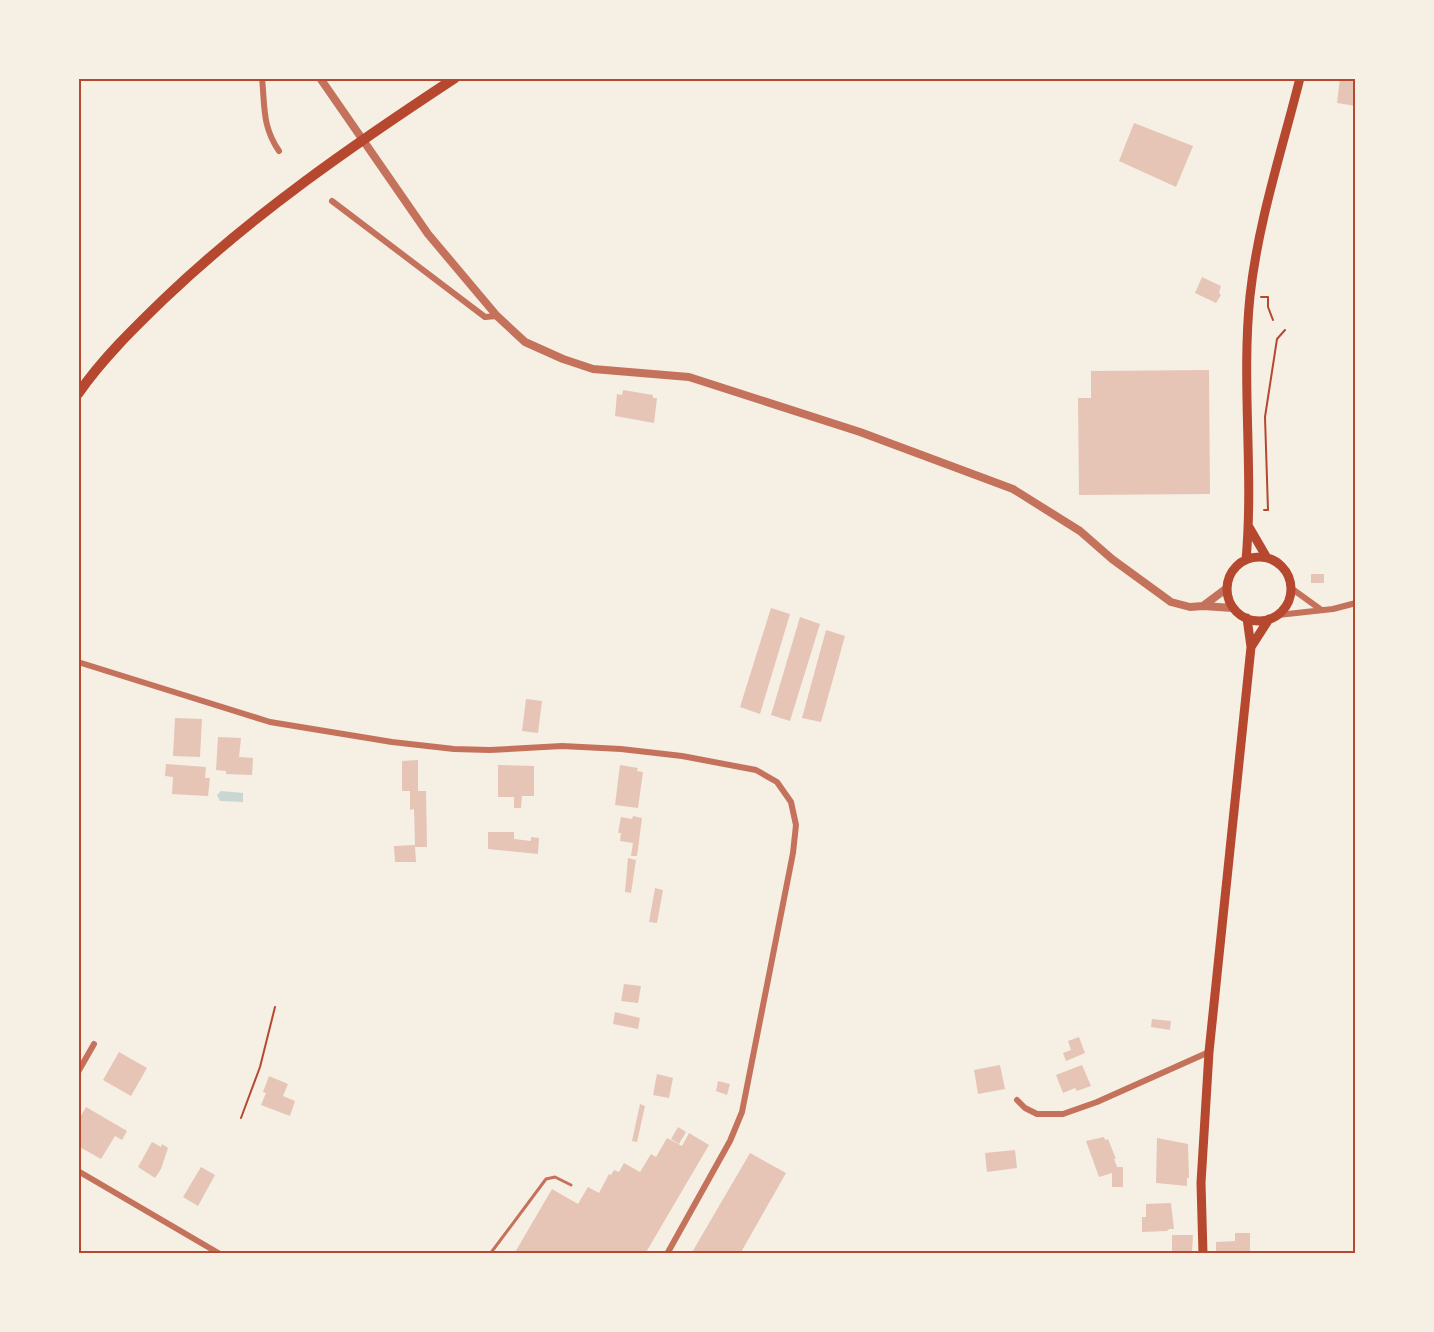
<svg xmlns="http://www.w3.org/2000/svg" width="1434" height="1332" font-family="'Sofia Sans Condensed',sans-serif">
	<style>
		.water { fill: #c9d6d2 }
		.building { fill: #e6c5b7 }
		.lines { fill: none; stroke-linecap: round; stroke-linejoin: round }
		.path { stroke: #b5482f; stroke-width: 2 }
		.service { stroke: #c5725c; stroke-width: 3 }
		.minor { stroke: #c5725c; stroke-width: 6 }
		.tertiary { stroke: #c5725c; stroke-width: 8 }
		.secondary { stroke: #b5482f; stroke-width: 9 }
		.primary { stroke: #b5482f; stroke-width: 10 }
		.neatline { fill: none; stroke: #b5482f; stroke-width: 2 }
	</style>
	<rect width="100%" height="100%" fill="#f6efe4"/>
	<path class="water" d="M221,791L243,793V802L220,801L217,795Z"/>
	<path class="building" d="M1340,78H1356V106L1337,103Z
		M1134,123L1193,146L1176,187L1119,161Z
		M1202,277L1221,286L1219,293L1221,295L1216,303L1195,293Z
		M1209,370L1210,494L1079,495L1078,398H1091V371Z
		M623,390L653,395V398H657L654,423L615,416L617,394L622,395Z
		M1311,574H1324V583H1311Z
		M771,608L790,614L760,714L740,707Z
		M800,617L820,624L790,721L771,715Z
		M826,630L845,636L821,722L802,718Z
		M526,699L542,701L538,733L522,731Z
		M175,718L202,719L200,757L173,756Z
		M218,737L241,738L239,757L253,758L252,775L226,774V771L216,770Z
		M418,760V791H426L427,847H415L416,862H395L394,846L415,845L414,809L410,810V791H402V761Z
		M166,764L206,767L205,778H210L208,796L172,794L173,777L165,776Z
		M498,765L534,766V796H522L521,808H514V797H498Z
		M620,765L638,768L637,771L643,772L638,808L615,805Z
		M633,816L642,818L637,856H631L633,843L620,841L621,833H618L621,817L632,819Z
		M488,832H514V839L531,841V837L539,838L538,854L488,849Z
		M628,858L636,860L631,893L625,892Z
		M655,888L663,890L657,923L649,922Z
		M624,984L641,986L638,1003L621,1001Z
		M615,1012L640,1018L638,1029L613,1024Z
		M1152,1019L1171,1021L1170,1030L1151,1027Z
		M1079,1037L1085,1053L1066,1061L1063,1053L1071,1050L1068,1041Z
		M119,1052L147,1068L131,1096L103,1080Z
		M1000,1065L1005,1089L978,1094L974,1070Z
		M1082,1065L1091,1086L1077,1091L1075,1088L1063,1093L1056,1075Z
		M657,1074L673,1078L669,1098L653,1095Z
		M269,1076L288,1084L283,1096L295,1101L290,1116L261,1105L266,1093L263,1092Z
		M718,1081L730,1084L727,1095L716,1091Z
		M640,1104L645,1106L637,1142L632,1141Z
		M86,1107L127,1131L122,1140L115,1136L101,1159L78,1146V1121Z
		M678,1127L686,1132L679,1144L671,1139Z
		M689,1133L709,1145L645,1254H514L552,1189L578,1204L588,1187L599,1193L609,1174L611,1175L614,1170L619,1172L624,1163L640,1172L651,1154L656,1157L667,1138L682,1146Z
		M1104,1137L1105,1140L1108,1139L1116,1159H1114L1117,1167H1123V1187H1112V1173L1099,1177L1086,1141Z
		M1157,1138L1188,1144L1189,1178H1187V1186L1156,1183Z
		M152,1142L161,1147L162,1144L168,1148L161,1169L155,1178L138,1167Z
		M1015,1150L1017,1168L987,1172L985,1153Z
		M750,1153L786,1173L740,1254H691Z
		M201,1167L215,1175L198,1206L183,1197Z
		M1171,1203L1174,1229H1169L1167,1231L1142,1232V1217H1146V1204Z
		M1235,1233H1250V1254H1216V1242L1235,1241Z
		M1172,1235H1193L1192,1252H1172Z"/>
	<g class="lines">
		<path class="path" d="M1261,297H1268V307L1273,320
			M1264,510H1268L1265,417L1277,339L1285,330
			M241,1118L260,1067L275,1007"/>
		<path class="service" d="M490,1254L546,1179L555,1177L571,1185"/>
		<path class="minor" d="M262,78C265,107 262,126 279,151
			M332,201L485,317L497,316
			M1291,588L1320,609
			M1278,615L1333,609L1356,603
			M78,662L270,722L392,742L454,749L490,750L562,746L621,749L682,756L756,770L777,782L791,802L796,825L793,853L742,1112L730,1141L667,1254
			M78,1072L94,1044
			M1017,1100L1025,1108L1037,1114H1063L1097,1102L1209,1052
			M78,1171L220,1254"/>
		<path class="tertiary" d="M320,78L428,234L497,316L525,342L563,359L593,369L689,377L860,432L1013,489L1080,531L1112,559L1171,602L1190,607L1203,606L1233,608
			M1203,606L1227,588"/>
		<path class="secondary" d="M1249,527L1267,558
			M1227 589a32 32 0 1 1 64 0a32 32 0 1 1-64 0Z
			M1246,560C1254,472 1241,383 1250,296C1258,222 1282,150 1300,78
			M1251,647L1269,619
			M1203,1254L1201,1183L1209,1052L1251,647L1247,618"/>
		<path class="primary" d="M78,394C102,359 134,328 164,299C253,214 353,145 455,78"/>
	</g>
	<rect width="1434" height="1332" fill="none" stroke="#f6efe4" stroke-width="159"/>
	<rect x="80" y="80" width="1274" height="1172" class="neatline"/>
</svg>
